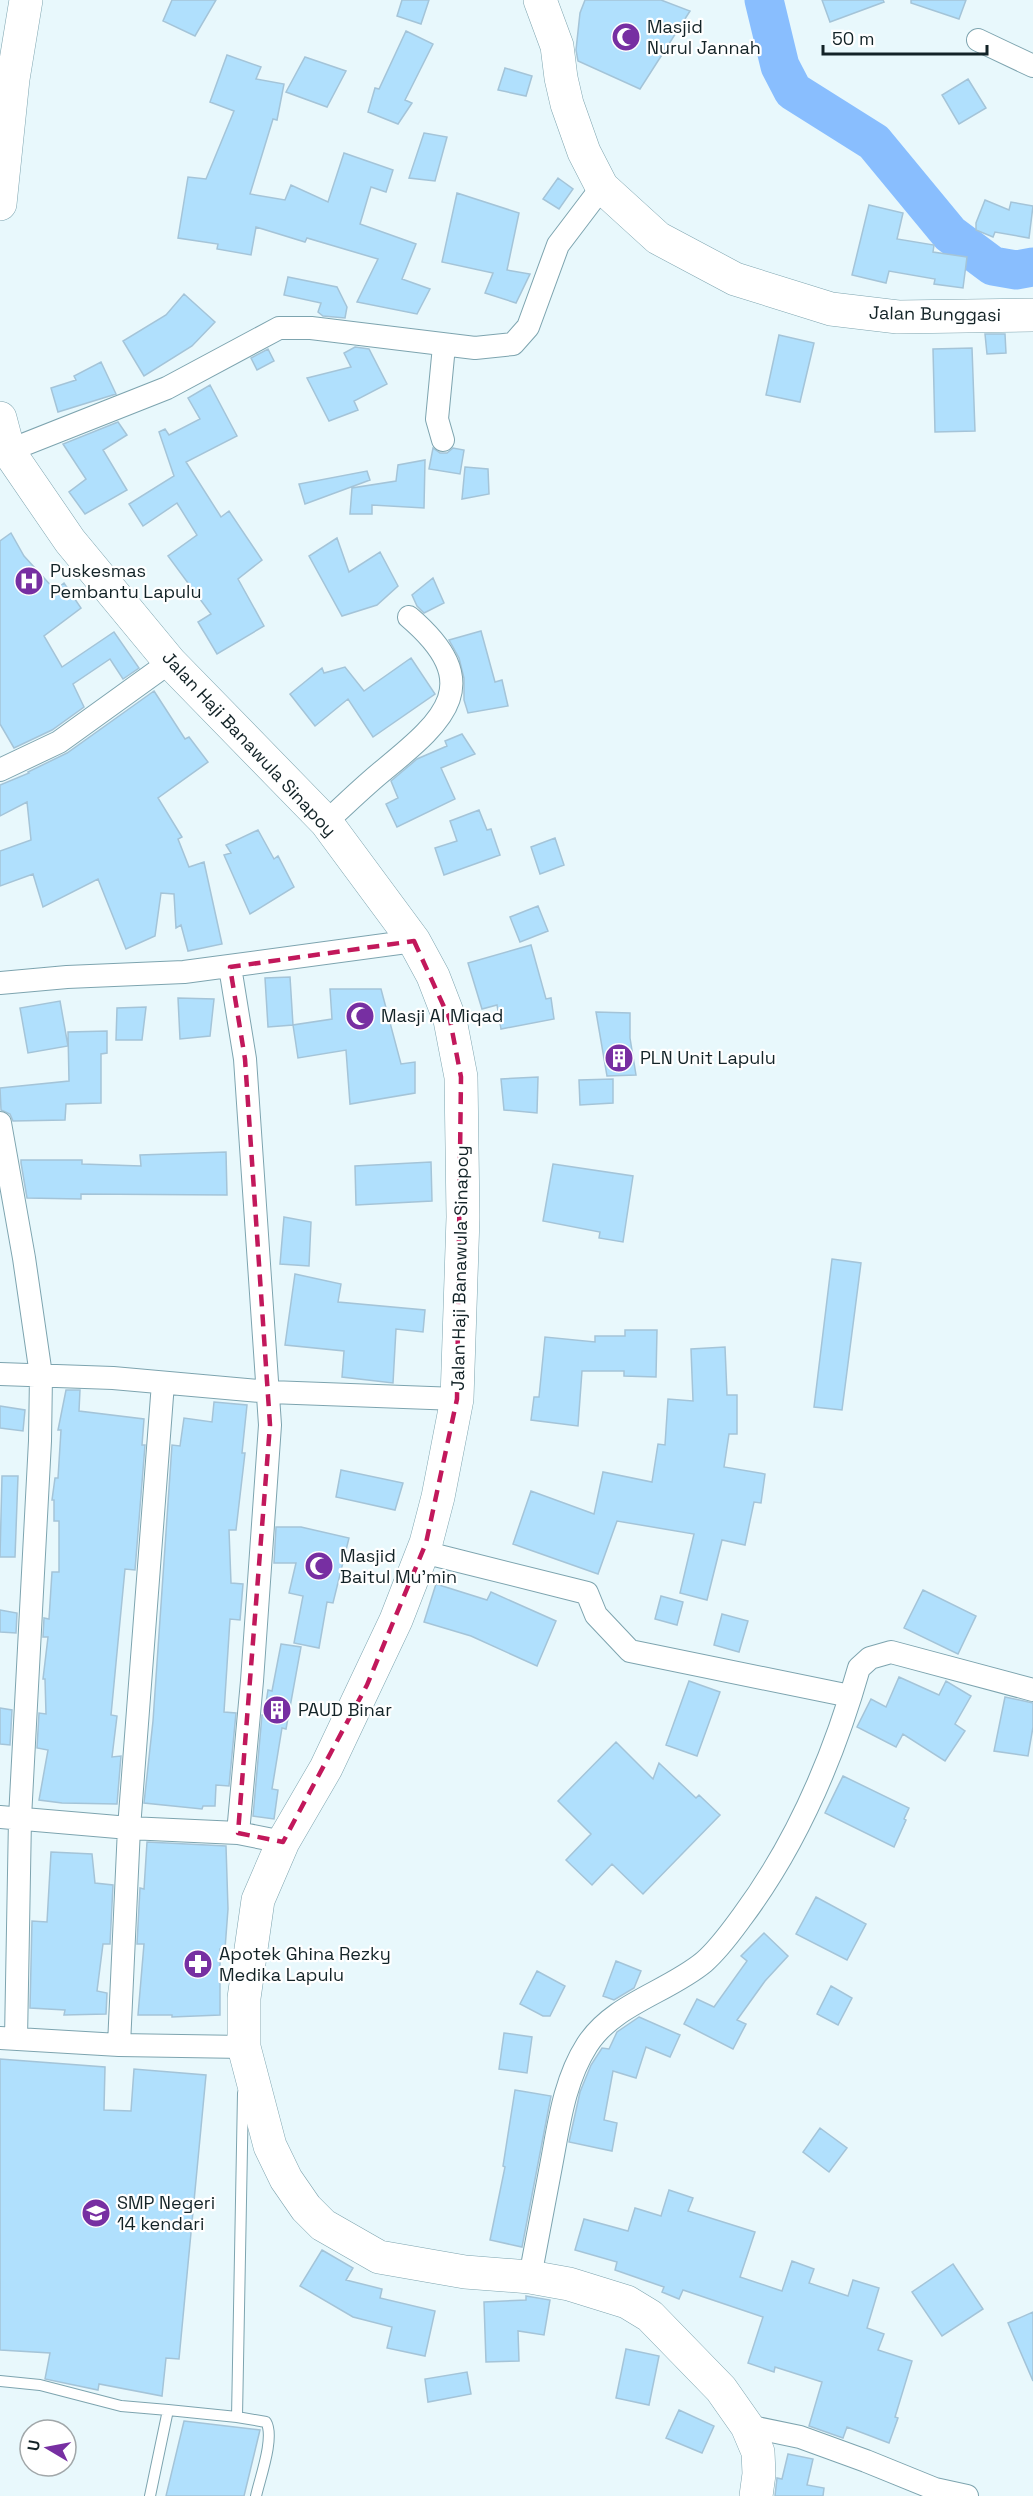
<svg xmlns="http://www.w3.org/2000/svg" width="1033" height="2496" font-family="'Space Grotesk',sans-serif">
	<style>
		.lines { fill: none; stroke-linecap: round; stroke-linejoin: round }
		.river { stroke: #89befe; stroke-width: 39 }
		.building { fill: #b0e0fd; stroke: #a4c4d8; stroke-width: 1.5 }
		.service-casing { stroke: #7da4af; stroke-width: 12 }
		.minor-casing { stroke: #7da4af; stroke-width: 24 }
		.trunk-casing { stroke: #7da4af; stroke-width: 34 }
		.service { stroke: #fff; stroke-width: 10 }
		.minor { stroke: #fff; stroke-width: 22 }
		.trunk { stroke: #fff; stroke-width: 33 }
		.marked { fill: none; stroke: #c2185b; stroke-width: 4.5; stroke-dasharray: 12 8; stroke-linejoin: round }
		.labels { text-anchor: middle; stroke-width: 4.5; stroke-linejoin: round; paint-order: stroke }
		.poi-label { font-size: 18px; fill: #132327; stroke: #fff; text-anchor: start }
		.street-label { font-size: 18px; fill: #132327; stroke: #fff }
	</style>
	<rect width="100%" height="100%" fill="#e8f8fc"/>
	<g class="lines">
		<path class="river" d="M764,0L780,66L793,91L874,142L950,234L993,266L1016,270L1033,267"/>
	</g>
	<path class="building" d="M172,0H216L195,36L163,21Z
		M402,0H429L421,24L397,16Z
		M585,0H661L690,11L640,89L578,61L576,50L580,13Z
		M822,0H883L884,2L830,22Z
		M911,0H966L959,19L911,3Z
		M406,31L433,44L405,100L412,103L398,124L368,112L375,88L379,89Z
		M227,55L261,67L256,79L284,84L277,120L273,119L250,194L285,200L291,185L328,202L344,153L393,170L386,192L371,187L360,224L416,244L402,279L430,289L417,314L357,302L378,259L307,238L305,242L256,227L251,255L217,249L218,244L178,238L188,177L206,179L234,111L210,102Z
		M305,57L346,71L327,107L286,92Z
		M505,68L532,76L526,96L498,90Z
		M968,79L986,108L959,124L942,95Z
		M424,133L447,137L435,181L409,178Z
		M558,178L573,189L559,209L543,199Z
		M457,193L519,213L507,270L530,274L516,303L485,293L493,273L442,262Z
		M985,200L1009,210L1011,202L1033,206L1029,238L995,232L993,237L976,230V223Z
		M869,205L903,213L897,239L934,245L933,252L967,257L963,288L934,284L935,279L889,271L886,283L852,275Z
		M288,277L337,287L347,307L345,318L323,316L318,312L321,303L284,295Z
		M184,294L215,322L192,346L144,376L123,341L166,315Z
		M985,334H1005L1006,353L987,354Z
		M779,335L814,343L800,402L766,395Z
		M355,347L369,349L387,384L354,401L358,410L329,421L307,378L351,367L344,353Z
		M972,348L975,431L935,432L933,349Z
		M268,349L274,361L257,370L251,358Z
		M101,362L116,394L58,412L51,388L76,380L74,376Z
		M210,385L237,436L186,462L221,517L229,511L262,560L238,579L264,626L217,654L198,622L211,614L168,556L197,535L177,503L143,526L129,504L174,476L159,432L165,429L169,435L200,419L188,398Z
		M118,422L127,435L103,450L127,490L85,514L69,492L86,479L63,444Z
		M433,448L440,453H447L453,448L464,450L460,474L429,469Z
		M425,460L424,508L372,505V514H350L352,488L396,481L398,465Z
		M465,467L488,469L489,494L462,499Z
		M367,471L370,480L305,504L299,484Z
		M11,533L24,556L55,590L64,583L81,608L44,636L62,667L114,632L139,668L123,679L110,659L73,684L84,707L52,730L14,748L0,724V541Z
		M337,538L349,572L380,552L398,586L377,605L342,616L309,556Z
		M433,578L444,603L424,613L417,606L412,595Z
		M481,631L495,682L502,680L508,706L468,713L464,700V678L459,658L449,640Z
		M411,658L435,694L373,737L348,699L315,726L290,694L322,668L324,673L345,667L364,691Z
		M154,691L185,739L189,737L208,762L158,798L182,837L178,839L189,867L204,862L222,944L188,951L181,925L176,928L174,894L161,893L155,936L126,949L98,879L43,907L33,874L0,886V851L31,840L27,802L0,816V785L29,773L28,772L67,753Z
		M462,734L475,754L441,768L455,799L397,827L386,804L398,798L391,781L417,759L447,746L445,741Z
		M479,810L487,830L491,829L500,855L444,875L435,848L457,841L450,821Z
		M258,830L274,859L278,856L294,887L250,914L224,855L231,853L226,845Z
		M555,838L564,865L540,874L531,847Z
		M538,906L548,931L520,942L510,917Z
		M531,945L546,999L551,998L554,1019L501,1029L497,1005L482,1009L468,963Z
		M290,977L293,1025L268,1027L265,978Z
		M330,989H381L401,1064L415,1062V1093L350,1104L346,1050L298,1058L293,1025L332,1019Z
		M178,998L214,999L210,1036L180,1039Z
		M60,1001L68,1046L28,1053L20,1008Z
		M146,1007L142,1040H116L117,1008Z
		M596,1012L630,1013V1038L636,1075L607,1076Z
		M107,1031V1053L101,1054V1103L66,1104L65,1120L13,1121L10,1114L1,1110L0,1088L69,1081L68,1032Z
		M538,1077L537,1113L504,1110L501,1079Z
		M613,1079V1103L580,1105L579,1080Z
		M226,1152L227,1195L81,1194V1199L27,1198L21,1163V1160H82V1164L141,1166L140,1155Z
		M431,1162L432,1201L356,1205L355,1166Z
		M553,1164L633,1176L623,1242L599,1238L600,1232L543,1221Z
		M284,1217L311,1222L309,1266L280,1264Z
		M832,1259L861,1263L842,1410L814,1407Z
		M295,1274L341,1284L338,1302L425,1310L423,1332L396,1329L393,1383L342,1377L344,1351L285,1345Z
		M625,1330H657L656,1377L624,1376V1371H582L578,1426L531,1420L534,1397H539L545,1337L595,1342V1336H625Z
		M725,1347L727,1395H737V1434H729L724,1467L765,1474L761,1503L754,1502L745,1545L722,1540L707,1600L680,1593L694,1534L617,1521L598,1574L513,1544L531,1491L594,1514L603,1472L652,1482L658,1444L665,1445L668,1399L693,1401L691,1349Z
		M66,1390H80L79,1411L144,1419L142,1445H145L135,1570L125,1569L111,1715L117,1716L112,1757L121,1756L117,1804L62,1803L39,1800L48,1750L37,1748L39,1713L46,1714L45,1679H43L48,1637H43L44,1618L49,1619L52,1572H59V1521H54V1500H52L55,1478H58L61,1430H58Z
		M214,1402L247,1405L242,1453H245L236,1530H229L231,1583L243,1584L240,1620L230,1619L224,1712L236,1713L229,1786L216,1785L215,1806H203L202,1809L144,1803L153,1721L172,1445L180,1446L184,1418L212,1422Z
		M0,1406L25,1410L23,1431L0,1428Z
		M341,1470L403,1483L395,1510L336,1497Z
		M2,1476H18L15,1557H0Z
		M276,1527H301L349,1538L333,1603L327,1602L319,1648L294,1643L303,1596L289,1593L296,1563H274Z
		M436,1584L487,1600L491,1592L556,1621L537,1666L471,1636L424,1622Z
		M923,1590L976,1616L958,1654L904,1628Z
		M661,1596L683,1602L677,1625L655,1619Z
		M0,1610L17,1613L16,1633L0,1632Z
		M722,1614L748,1621L739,1652L714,1645Z
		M281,1644L301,1647L286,1729L282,1728L272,1789L278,1790L274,1819L253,1816L262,1715H264L268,1690L272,1691Z
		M899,1677L939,1695L946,1681L971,1696L955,1724L965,1731L945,1761L903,1734L896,1747L857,1727L871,1699L886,1707Z
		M689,1681L720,1692L697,1756L666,1745Z
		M1005,1697L1033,1703V1727L1028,1756L994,1751Z
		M0,1708L12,1710L10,1745L0,1744Z
		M616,1742L653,1779L659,1763L696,1798L699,1795L720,1815L643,1894L612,1864L592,1885L566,1860L591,1834L558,1801Z
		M843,1776L909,1808L904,1819L906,1820L894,1847L825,1813Z
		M147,1842L226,1846L228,1909L225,1949H220V2015L172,2017V2015H138L144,1944H137L140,1888L144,1889Z
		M51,1852L92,1854L95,1883L113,1885L110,1944H103L97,1991L107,1993L106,2014L64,2015L65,2010L30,2008L32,1921L47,1922Z
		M816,1897L866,1924L847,1960L796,1934Z
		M764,1933L788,1956L765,1981L737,2020L746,2024L733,2049L684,2024L697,1999L714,2007L747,1961L741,1956Z
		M616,1961L641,1971L634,1988L614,2000L603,1996Z
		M537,1971L565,1986L550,2016H543L520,2004Z
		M831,1986L852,1998L838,2025L817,2014Z
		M639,2017L680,2035L670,2057L646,2047L636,2078L613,2071L604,2120L617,2123L612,2151L569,2142L580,2092L591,2065L602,2048L609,2049L617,2032Z
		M504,2033L532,2037L527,2073L499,2069Z
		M0,2059L105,2067L104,2110L131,2111L134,2069L206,2075L179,2359L166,2358L162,2396L99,2384L98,2390L45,2379L50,2353L0,2350Z
		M515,2090L551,2096L522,2247L490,2240L505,2167L503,2166Z
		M820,2128L847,2148L829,2172L803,2152Z
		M669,2190L693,2198L688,2211L755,2232L740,2277L782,2291L792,2261L814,2269L809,2283L848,2296L853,2280L879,2288L867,2328L884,2334L878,2350L912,2361L895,2417L898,2418L889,2443L847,2427L843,2438L809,2426L822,2382L775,2367L774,2372L748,2363L763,2317L683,2290L679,2299L662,2292L664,2287L615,2270L617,2262L575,2250L584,2219L628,2231L635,2208L661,2216Z
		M322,2250L353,2268L346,2280L382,2289L380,2298L435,2311L425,2356L387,2348L392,2327L353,2317L300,2286Z
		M953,2264L983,2309L942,2336L912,2292Z
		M526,2296L550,2300L544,2335L518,2331L519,2361L486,2362L484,2302L526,2300Z
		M1033,2312V2381L1008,2323Z
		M626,2349L659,2356L649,2405L616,2398Z
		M467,2372L471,2394L428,2402L425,2379Z
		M679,2410L714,2426L702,2453L666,2438Z
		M184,2421L260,2430L244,2496H166Z
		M788,2454L813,2459L807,2485L824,2488L823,2496H775L777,2478L782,2479Z"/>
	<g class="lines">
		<g class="service-casing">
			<path id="service" d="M0,2381L40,2385L121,2406L168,2410
				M237,2417L266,2422C275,2437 260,2478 256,2496
				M150,2496L168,2410L237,2417L243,2093"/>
		</g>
		<g class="minor-casing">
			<path id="minor" d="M978,40L1033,66
				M443,440L437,419L444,346
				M0,454L167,388L279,328H311L475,348L513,344L528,327L558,245L602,187
				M0,770L59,742L170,662
				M326,822C346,804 364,786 385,769C446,719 486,683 409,617
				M230,967L245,1059L270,1425L252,1681L238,1833
				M0,983L67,977L184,972L414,941
				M0,1123L24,1258L41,1375L40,1441L20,1818L16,2039
				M0,1374L113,1378L270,1392L457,1399
				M423,1552L587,1593L596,1615L630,1651L850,1696
				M0,1817L129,1828L238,1833L283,1842
				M0,2038L119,2045L244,2047
				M119,2045L129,1828L163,1383
				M530,2277C537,2240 544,2203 551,2166C559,2124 564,2081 587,2045C613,2004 668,1992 704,1962C719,1949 731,1932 742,1917C797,1843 834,1756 859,1668L870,1658L891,1652L1033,1690
				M747,2426L800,2437L866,2461L935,2489L967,2496"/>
		</g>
		<g class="trunk-casing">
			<path id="trunk" d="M540,0L557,46L561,78L567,104L584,152L602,187L658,238L735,279L831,309L898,317L1033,315
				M0,204L13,79L26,0
				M0,418L9,452L70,541L170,662L326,822L414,941L433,976L450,1020L461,1077L463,1217L457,1399L438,1497L426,1543L396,1620L326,1768L283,1842L258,1900L244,1998V2047L270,2146L286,2179L306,2208L323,2225L379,2257L465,2272L530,2277L569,2284L627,2302L650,2316L721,2389L747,2426L758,2452L759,2474L756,2496"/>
		</g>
		<use href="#service" class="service"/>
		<use href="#minor" class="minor"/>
		<use href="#trunk" class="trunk"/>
	</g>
	<path class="marked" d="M414,941L450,1020L461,1077L457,1399L426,1543L367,1685L283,1842L238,1833L270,1425L245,1059L230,967Z"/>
	<defs>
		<g id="mosque-disc" transform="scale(1.5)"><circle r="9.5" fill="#772fa2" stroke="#fff"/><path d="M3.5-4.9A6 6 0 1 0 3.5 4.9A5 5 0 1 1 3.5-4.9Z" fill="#fff"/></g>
		<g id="hospital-disc" transform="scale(1.5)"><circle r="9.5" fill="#772fa2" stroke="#fff"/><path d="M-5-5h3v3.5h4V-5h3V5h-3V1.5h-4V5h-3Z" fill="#fff"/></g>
		<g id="building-disc" transform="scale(1.5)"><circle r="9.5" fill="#772fa2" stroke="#fff"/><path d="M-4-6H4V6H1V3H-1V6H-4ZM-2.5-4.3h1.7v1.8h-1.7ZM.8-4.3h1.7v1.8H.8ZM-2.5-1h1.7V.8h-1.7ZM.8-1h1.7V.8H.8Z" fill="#fff"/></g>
		<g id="pharmacy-disc" transform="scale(1.5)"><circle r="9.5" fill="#772fa2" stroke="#fff"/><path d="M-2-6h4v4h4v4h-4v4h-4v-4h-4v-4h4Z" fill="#fff"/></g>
		<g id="school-disc" transform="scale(1.5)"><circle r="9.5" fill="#772fa2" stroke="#fff"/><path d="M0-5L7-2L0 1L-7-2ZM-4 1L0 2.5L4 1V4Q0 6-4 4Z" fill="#fff"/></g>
	</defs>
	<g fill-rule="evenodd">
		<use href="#mosque-disc" x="626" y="37"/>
		<use href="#hospital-disc" x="29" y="581"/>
		<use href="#mosque-disc" x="360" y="1016"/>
		<use href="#building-disc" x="619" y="1058"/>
		<use href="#mosque-disc" x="319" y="1566"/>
		<use href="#building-disc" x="277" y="1710"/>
		<use href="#pharmacy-disc" x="198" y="1964"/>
		<use href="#school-disc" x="96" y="2213"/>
	</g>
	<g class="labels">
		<g class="poi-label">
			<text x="647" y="33">Masjid<tspan x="647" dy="21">Nurul Jannah</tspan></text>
			<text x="50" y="577">Puskesmas<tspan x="50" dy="21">Pembantu Lapulu</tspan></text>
			<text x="381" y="1022">Masji Al Miqad</text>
			<text x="640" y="1064">PLN Unit Lapulu</text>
			<text x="340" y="1562">Masjid<tspan x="340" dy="21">Baitul Mu'min</tspan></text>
			<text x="298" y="1716">PAUD Binar</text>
			<text x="219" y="1960">Apotek Ghina Rezky<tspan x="219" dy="21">Medika Lapulu</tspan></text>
			<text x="117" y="2209">SMP Negeri<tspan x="117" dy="21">14 kendari</tspan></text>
		</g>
		<g class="street-label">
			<text transform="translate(935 314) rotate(1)" y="6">Jalan Bunggasi</text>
			<text transform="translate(249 744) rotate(47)" y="6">Jalan Haji Banawula Sinapoy</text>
			<text transform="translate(460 1268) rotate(-89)" y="6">Jalan Haji Banawula Sinapoy</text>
		</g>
	</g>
	<g transform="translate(48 2448) rotate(280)"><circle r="28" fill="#ffffff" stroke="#a1a7a9" stroke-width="1.5"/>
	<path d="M0-4.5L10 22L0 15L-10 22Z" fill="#772fa2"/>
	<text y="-9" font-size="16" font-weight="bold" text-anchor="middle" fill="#132327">U</text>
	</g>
	<path d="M823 45v9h164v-9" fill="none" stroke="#132327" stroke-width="3"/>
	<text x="832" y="45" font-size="18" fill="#132327" stroke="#ffffff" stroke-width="4.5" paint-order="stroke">50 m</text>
</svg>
